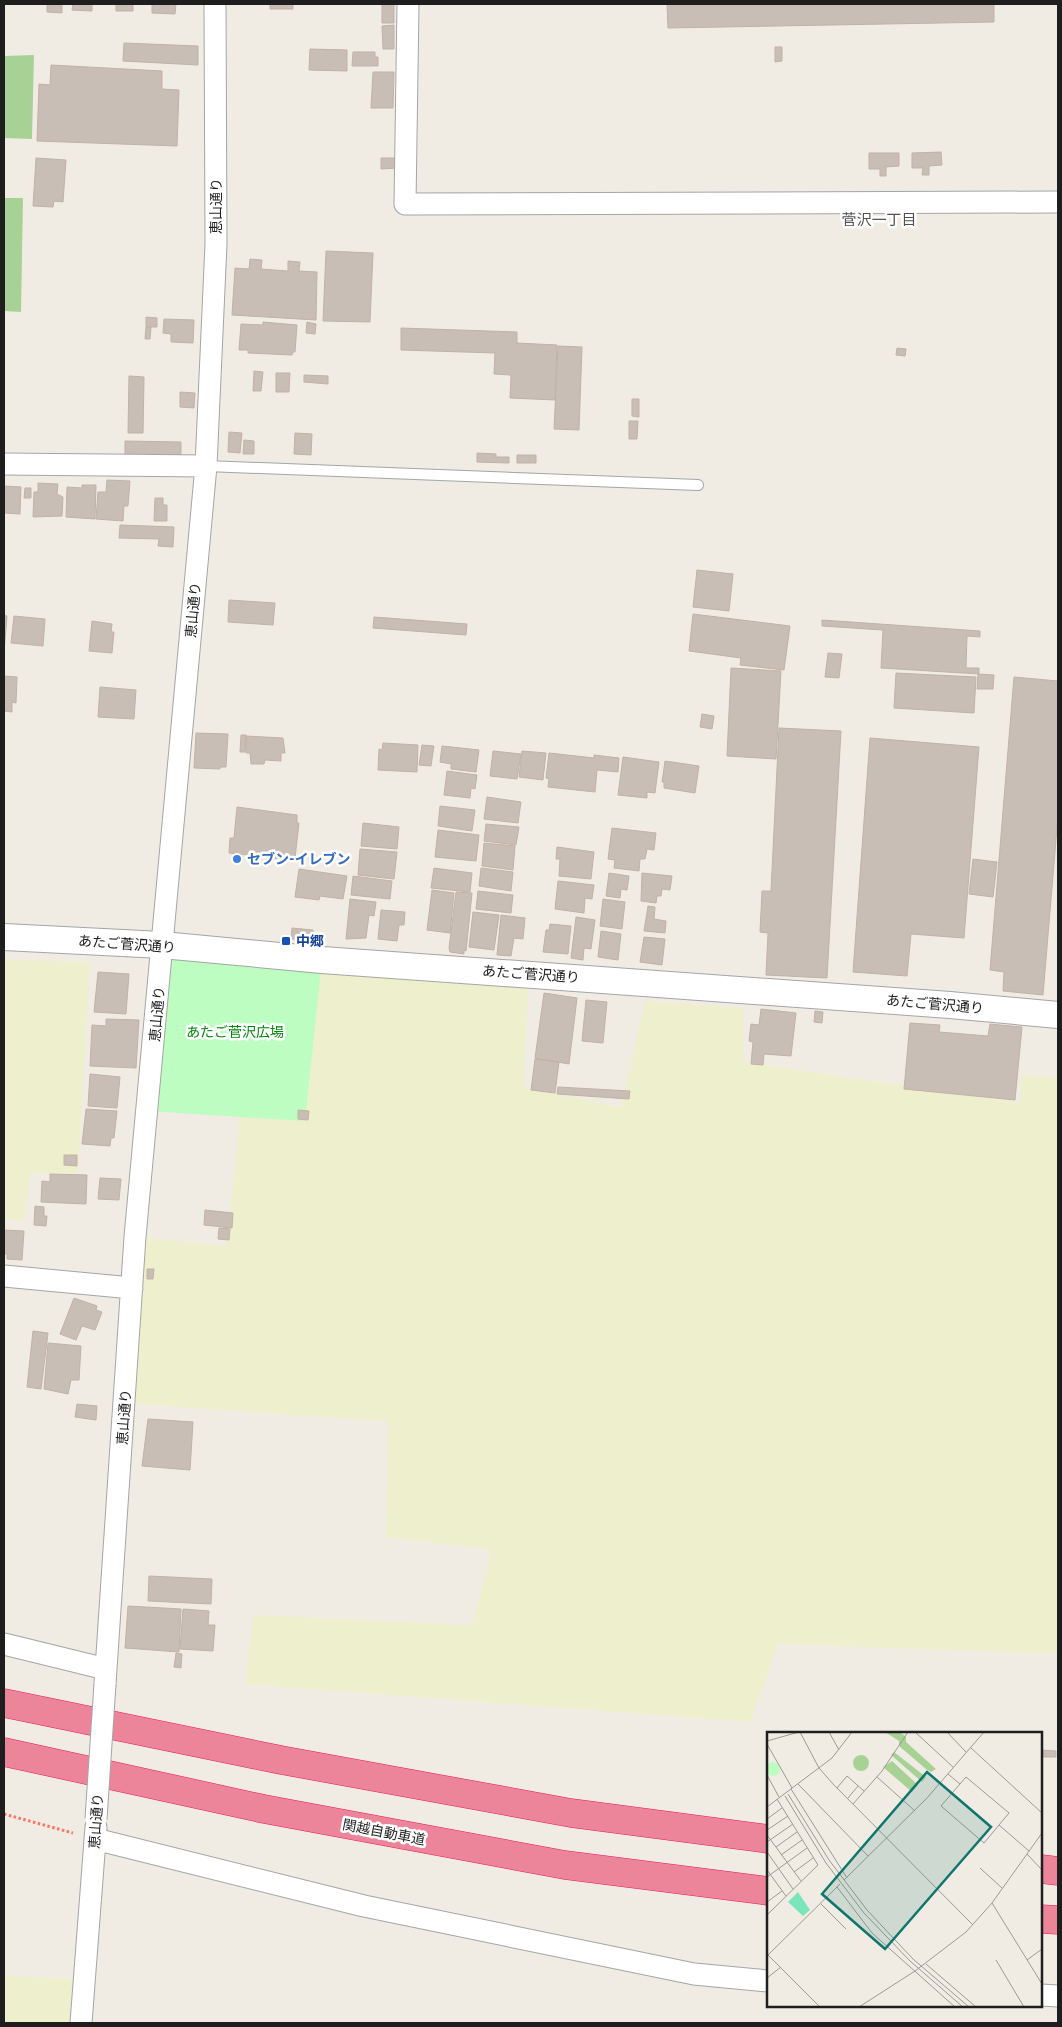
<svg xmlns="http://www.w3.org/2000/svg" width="1062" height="2027" font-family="Quicksand,'Noto Sans JP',sans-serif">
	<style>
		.farmland { fill: #eef0cd }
		.forest { fill: #a8d295 }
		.park { fill: #bdfdc1 }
		.building { fill: #c8beb6; stroke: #c3b1a5 }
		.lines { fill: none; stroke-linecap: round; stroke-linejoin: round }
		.service-casing { stroke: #a5a5a5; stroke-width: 12 }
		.minor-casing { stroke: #a5a5a5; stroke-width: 23 }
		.tertiary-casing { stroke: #a5a5a5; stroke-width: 28 }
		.motorway-casing { stroke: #e81762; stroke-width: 29 }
		.path { stroke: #ff7365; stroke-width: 3; stroke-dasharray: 2.5 2.5; stroke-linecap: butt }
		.service { stroke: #fff; stroke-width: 10 }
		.minor { stroke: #fff; stroke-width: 21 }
		.tertiary { stroke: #fff; stroke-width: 26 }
		.motorway { stroke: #ed859a; stroke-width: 28 }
		.minor-bridge-casing { stroke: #a5a5a5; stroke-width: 23; stroke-linecap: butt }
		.minor-bridge { stroke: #fff; stroke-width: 21 }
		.shop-dot { fill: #3f7fe0; stroke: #fff; stroke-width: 2 }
		.transit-dot { fill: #1a4fb4; stroke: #fff; stroke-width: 2 }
		.labels { text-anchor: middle; stroke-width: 5; stroke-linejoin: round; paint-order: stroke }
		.street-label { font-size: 14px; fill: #1e1e1e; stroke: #fff }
		.shop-label { font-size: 14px; font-weight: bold; fill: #366cbe; stroke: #fff; text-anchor: start }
		.transit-label { font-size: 14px; font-weight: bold; fill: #164399; stroke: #fff; text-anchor: start }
		.park-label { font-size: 14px; fill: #03850c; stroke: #fff }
		.neighbourhood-label { font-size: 15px; fill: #515151; stroke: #fff }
		.inset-road { fill: none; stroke: #9c9a94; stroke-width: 1 }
		.view { fill: #0f766e; fill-opacity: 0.15; stroke: #0f766e; stroke-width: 2.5 }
		.inset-edge { fill: none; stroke: #1e1e1e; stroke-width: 2.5 }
	</style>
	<rect width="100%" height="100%" fill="#f0ece3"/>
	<path class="farmland" d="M4,960L90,962L78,1172L30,1174L24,1220L4,1219Z
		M322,960L529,973L523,1087L621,1108L645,1001L743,1008V1062L1021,1103V1075L1058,1078V1654L778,1644L750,1722L245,1684L254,1615L472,1625L492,1550L386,1537L389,1422L125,1403L135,1237L227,1246L240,1116L304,1121Z
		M4,1976L84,1979L81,2023H4Z"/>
	<path class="forest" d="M34,55L32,139L4,138V56Z
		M4,198H23L21,312L4,311Z"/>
	<path class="park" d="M162,945L322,960L305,1121L148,1111Z"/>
	<path class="building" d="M47,4H62V13L47,12Z
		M73,4H92V11L72,10Z
		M116,4H133V11H116Z
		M152,4H176L175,14L152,13Z
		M270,4H293V9H270Z
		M382,4H394V23H382Z
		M667,4H994V22L668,28Z
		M394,25V49H383L382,26Z
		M124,43L198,46V65L123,61Z
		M775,47H782V61L775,62Z
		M310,49L347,50V71L309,70Z
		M353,52H375V57H378V66H352Z
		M51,65L162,71V89L179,90L177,146L37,141L39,84L50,85Z
		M373,72H394L393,108H371Z
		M941,152L942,165L929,166V175H922L923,168H912V153Z
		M869,153H899V166L886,167V176H880V169H869Z
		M36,158L66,160L63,202L54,201L53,207L33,206Z
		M381,158H396L397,168L381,169Z
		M326,251L373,253L370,322L323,321Z
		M250,259L262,260L261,269L288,271V261L300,262L299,271L317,272L316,320L232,315L235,268L249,269Z
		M146,317L157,318V327H146Z
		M164,319L194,320L193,343L171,342V334L163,333Z
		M263,322L297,325L295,352H293L292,355L248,353V350H239L241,324L263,325Z
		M307,322L316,324L315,334L306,333Z
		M146,327H151L150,339H145Z
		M401,328L517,332V343L557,345L555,400L510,398L511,375L494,374L495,353L401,350Z
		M558,346L582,347L579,430L554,429Z
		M897,348L906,349L905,356L896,355Z
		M254,371L263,372L261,391H253Z
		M276,373H290L289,392H276Z
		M304,375L328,376V384L304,382Z
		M129,376L144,377L143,433H128Z
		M180,392L195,393L194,408L180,407Z
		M632,399H639V417L632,416Z
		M629,421H638L637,439H629Z
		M229,432L242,433L240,453L228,452Z
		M295,433L312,434L311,455L294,454Z
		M244,440L254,441V454H243Z
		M125,441L181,442V457L125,455Z
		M477,453L496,454V457H509V463L477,462Z
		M517,455H536V463H517Z
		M107,480L130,481L128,506H124L123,521L96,519L98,492H106Z
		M38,483L58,484L57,494L63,497L62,516L33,517L34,492H38Z
		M82,485H96L95,519L66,517L67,487L82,488Z
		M4,486L21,487L20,514L4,513Z
		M25,488H31V498H24Z
		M155,498H163V505H167V521H154Z
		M120,525L174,527L173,547L158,546L159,539L119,538Z
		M697,570L733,574L729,611L693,607Z
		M229,600L275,603L273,625L228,622Z
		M693,614L790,626L784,670L740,665L741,658L689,651Z
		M4,615L7,616L4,652Z
		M14,616L45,619L43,646L11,643Z
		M374,617L467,624L466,635L373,628Z
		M822,620L980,631V637L967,636L966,668H979V674L881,668L883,630L822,626Z
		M92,621L112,624L111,632H114L112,653L89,651Z
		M828,653L842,654L839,678L825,677Z
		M731,668L781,671L776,759L727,756Z
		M896,673L976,677L974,713L894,708Z
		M978,674L994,675L993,689H977Z
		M4,676L17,677L16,703L12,702V712L4,711Z
		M1014,677L1058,681V816L1043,995L1003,991L1004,972L990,970Z
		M100,687L136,690L134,719L98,717Z
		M702,714L714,716L712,729L700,727Z
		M779,728L841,731L827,978L766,975L768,933L760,932L762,891H771Z
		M196,733L228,734L226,767H220V769L194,768Z
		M241,735H246L245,752H240Z
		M246,736L283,738L285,753H281V761L265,760L264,764H251L250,753H246Z
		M870,738L979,747L964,938L911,934L907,976L853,972Z
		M383,743L418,745L417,772L378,770L379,749L382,750Z
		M422,745L434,746L431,766L419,765Z
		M442,746L479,750L476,772L451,769V764L440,762Z
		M493,751L521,754L517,779L490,776Z
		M522,751L546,753L543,780L519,777Z
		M549,753L594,758V755L619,758L618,772L597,770L595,792L548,787L549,779L546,778Z
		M623,757L659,762L655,793L647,792V798L618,795Z
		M665,761L699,766L695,793L664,788V782H662Z
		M447,771L477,775L475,789L471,788L470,798L444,795Z
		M487,797L521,802L518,823L484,819Z
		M440,806L475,810L472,831L438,826Z
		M237,807L297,815V823H299L295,858L281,856V859L229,853L230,838H234Z
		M363,823L399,827L397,849L361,846Z
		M486,824L519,827L516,845L484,841Z
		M612,828L656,833L654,850L647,849L645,859H640L639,871L614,868L615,860L608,859Z
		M438,830L479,835L476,861L435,857Z
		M484,843L515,846L513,870L482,866Z
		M557,847L594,852L591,879L559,876L560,859H556Z
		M360,849L397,852L394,879L358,875Z
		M973,859L997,862L993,897L969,894Z
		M434,868L472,873L470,892L431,888Z
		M481,868L513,872L511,891L479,886Z
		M299,869L347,876L343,899L320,896L319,900L295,897Z
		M609,873L629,876L627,890L621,889L620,898L606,896Z
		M642,873L672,876L670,890L662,889L661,896H657L656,903L641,901Z
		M353,876L392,881L390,899L351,895Z
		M558,881L594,885L592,899L585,898L584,913L555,909Z
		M432,890L454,893L450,933L427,930Z
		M478,891L513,895L511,913L476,909Z
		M456,892L472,893L466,951L464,950V954L450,952L449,948Z
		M350,899L376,902L374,916L369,915L366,938L346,939Z
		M603,899L625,902L622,929L600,926Z
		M648,906L655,907L654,919L666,921L665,933L644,931Z
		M381,910L405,912L404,925H399L397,941L378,939Z
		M473,912L499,915L494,950L469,947Z
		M501,915L525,918L523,939L514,938L511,956L497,955Z
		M576,917L595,920L591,949L584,948L583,960L571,958Z
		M550,924L571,926L568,954L543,952L546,930H549Z
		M292,928L313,930L312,940L291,939Z
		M601,931L621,934L618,960L598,957Z
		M644,937L665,939L662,965L640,962Z
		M98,972L129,974L126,1014L94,1012Z
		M544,993L577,998L569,1064L535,1058Z
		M586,1000L607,1002L603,1043L582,1041Z
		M761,1009L796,1013L791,1056L764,1054L763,1065L751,1064L753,1042L749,1041L751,1024L759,1025Z
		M815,1011L823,1012L822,1023L814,1022Z
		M106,1019L139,1020L136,1068L90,1066L92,1025L106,1026Z
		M910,1023L940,1025L939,1032L988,1036L990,1024L1022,1027L1015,1100L904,1089Z
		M535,1059L559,1062L555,1093L531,1090Z
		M90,1074L120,1077L117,1108L88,1106Z
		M558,1087L630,1091L629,1099L557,1094Z
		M86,1109L117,1111L114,1138H111L110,1146L82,1144Z
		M298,1110L309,1111L308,1120L298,1119Z
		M64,1155H77V1166L64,1165Z
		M50,1174L87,1175L86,1204L41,1202L42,1181L50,1182Z
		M100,1178L121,1179L119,1200L98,1199Z
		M35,1206L44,1207V1216H47L46,1226L34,1225Z
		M205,1210L233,1213L232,1228L204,1225Z
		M219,1228L230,1229L229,1240L218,1239Z
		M4,1230L24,1231L22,1260L7,1259V1254H4Z
		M147,1269H154L153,1279H147Z
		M74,1298L97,1306L96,1310L102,1312L95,1330L82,1326L76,1340L60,1334Z
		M33,1331L48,1333L41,1389L27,1387Z
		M48,1343L81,1346L79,1380H71L68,1394L44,1389Z
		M77,1404L97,1406L96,1420L75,1417Z
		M148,1419L193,1422L190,1470L142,1466Z
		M149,1576L212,1579L211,1604L148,1601Z
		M128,1606L181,1609L179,1652L125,1648Z
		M183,1609L209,1611L208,1625H215L213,1651L180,1649Z
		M176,1653L182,1654L181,1668L174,1667Z
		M1041,1750L1056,1751V1757H1041Z"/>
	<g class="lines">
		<g class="service-casing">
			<path id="service" d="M206,466L698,485"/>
		</g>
		<g class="minor-casing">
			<path id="minor" d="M408,4L405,204L1058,202
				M4,464L206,466
				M4,1276L132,1288
				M4,1644L106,1669
				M105,1684L135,1237L206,466L216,244L215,4
				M95,1839L364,1906L694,1974L768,1981
				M1041,1995L1058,1996
				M81,2023L96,1827"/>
		</g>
		<g class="tertiary-casing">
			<path id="tertiary" d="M4,937L162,945L322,960L950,1005L1058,1015"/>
		</g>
		<g class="motorway-casing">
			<path id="motorway" d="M4,1703L281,1760L571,1813L768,1839
				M4,1752L264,1809L565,1865L768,1891
				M1041,1869L1058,1871
				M1041,1919L1058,1920"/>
		</g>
		<path class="path" d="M4,1814L73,1833"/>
		<use href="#service" class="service"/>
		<use href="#minor" class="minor"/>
		<use href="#tertiary" class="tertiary"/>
		<use href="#motorway" class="motorway"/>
		<g class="minor-bridge-casing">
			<path id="minor-bridge" d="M96,1819L105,1684"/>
		</g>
		<use href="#minor-bridge" class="minor-bridge"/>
	</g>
	<circle class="shop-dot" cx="237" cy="859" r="5"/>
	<rect class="transit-dot" x="281" y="936" width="10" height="10" rx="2.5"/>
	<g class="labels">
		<g class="street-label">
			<text transform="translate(216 206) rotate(-90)" y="5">恵山通り</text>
			<text transform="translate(193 610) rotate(-85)" y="5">恵山通り</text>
			<text transform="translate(127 944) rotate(4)" y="5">あたご菅沢通り</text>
			<text transform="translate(531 974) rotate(4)" y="5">あたご菅沢通り</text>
			<text transform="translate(935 1004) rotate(5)" y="5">あたご菅沢通り</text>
			<text transform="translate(157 1014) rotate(-85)" y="5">恵山通り</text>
			<text transform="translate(124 1417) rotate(-86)" y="5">恵山通り</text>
			<text transform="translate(96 1821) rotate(-86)" y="5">恵山通り</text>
			<text transform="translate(384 1832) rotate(11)" y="5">関越自動車道</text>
		</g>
		<g class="shop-label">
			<text x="247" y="864">セブン-イレブン</text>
		</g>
		<g class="transit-label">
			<text x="296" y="946">中郷</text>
		</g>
		<g class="park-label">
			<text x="235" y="1037">あたご菅沢広場</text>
		</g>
		<g class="neighbourhood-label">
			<text x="879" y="225">菅沢一丁目</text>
		</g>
	</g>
	<g transform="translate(767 1732)">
		<rect width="275" height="275" fill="#f0ece3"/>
		<path d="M118,0H133L139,5V10L169,37L164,40L159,37L132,14V9ZM127,20L159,45L155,50L124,23ZM86 31a8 8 0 1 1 16 0a8 8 0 1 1-16 0ZM125,29L151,53L145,60L116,35Z" fill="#a8d295"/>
		<path d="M-1 37a7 7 0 1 1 14 0a7 7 0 1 1-14 0Z" fill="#bdfdc1"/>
		<path d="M31,160L43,178L36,184L21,170Z" fill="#7be5ba"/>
		<path class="inset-road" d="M33,0L52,36L66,52L206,193M62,0L72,18M148,0L186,35M180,0L199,20M0,9L32,0M0,12L25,56M204,16L275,81M181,42L193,52M0,43L12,65M110,45L148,79M199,45L242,81L217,111L174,74ZM31,52L101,124M70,56L80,44L97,59M24,57L80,146M21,62L62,128L100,178L146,227L202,275M18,64L59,131L97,181L143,229L196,275M81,66L91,54M86,72L115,39L141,0M0,75L65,26L85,0M0,87L15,76M232,93L262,119M0,98L21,84M0,103L34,149M0,110L26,92M9,115L30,100M0,120L26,157M260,122L275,138M14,123L35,108M213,136L235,156M0,138L19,164M27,140L46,126M0,145L40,116M77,148L160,66L217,0M70,155L105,201L188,275M0,170L15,159M225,171L275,252M54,172L79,197M0,183L51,133L10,67M1,223L73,152M1,223L53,275M229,228L257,275M260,228L275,217M159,232L209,275M0,246L14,235M92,275L148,239L199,200L225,171L275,101"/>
		<path class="view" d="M160,40L224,95L118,217L55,162Z"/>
		<rect width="275" height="275" class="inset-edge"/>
	</g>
	<rect width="1062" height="2027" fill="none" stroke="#1e1e1e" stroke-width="10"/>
</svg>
